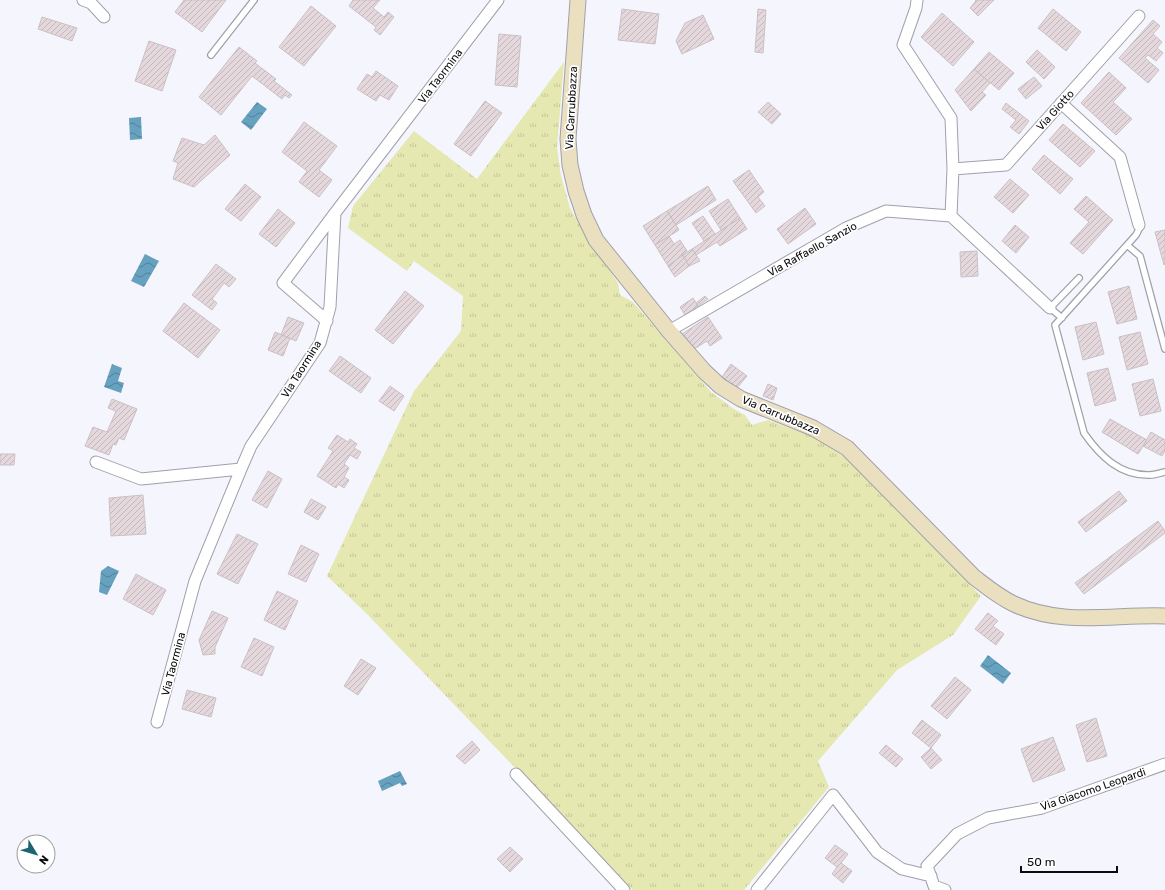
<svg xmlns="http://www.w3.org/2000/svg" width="1165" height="890" font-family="Rubik,sans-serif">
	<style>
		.grass { fill: url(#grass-tufts) }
		.water { fill: url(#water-waves) }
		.building { fill: url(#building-hatch); stroke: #cbc0c4 }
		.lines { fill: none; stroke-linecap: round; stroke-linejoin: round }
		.service-casing { stroke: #9fa0aa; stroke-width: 8 }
		.minor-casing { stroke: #9fa0aa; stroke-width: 13 }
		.secondary-casing { stroke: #9fa0aa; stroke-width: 17 }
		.service { stroke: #fff; stroke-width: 5.5 }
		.minor { stroke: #fff; stroke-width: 11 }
		.secondary { stroke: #eadfbf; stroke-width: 15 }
		.labels { text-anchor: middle; stroke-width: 3.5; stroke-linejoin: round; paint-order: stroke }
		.street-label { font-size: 11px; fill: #0b0b0e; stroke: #fff }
	</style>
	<defs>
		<pattern id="grass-tufts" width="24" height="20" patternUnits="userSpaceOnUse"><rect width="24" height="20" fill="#e5e8b0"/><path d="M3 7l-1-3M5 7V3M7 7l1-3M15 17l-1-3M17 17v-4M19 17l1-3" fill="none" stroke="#c3c696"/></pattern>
		<pattern id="water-waves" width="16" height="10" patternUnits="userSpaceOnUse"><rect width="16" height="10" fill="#66a1bf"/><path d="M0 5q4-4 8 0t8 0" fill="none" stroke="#52819a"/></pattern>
		<pattern id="building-hatch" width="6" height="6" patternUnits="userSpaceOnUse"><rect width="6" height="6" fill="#e4d8dc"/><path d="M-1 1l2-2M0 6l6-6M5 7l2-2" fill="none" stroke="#c2b8bc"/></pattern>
	</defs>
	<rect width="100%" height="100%" fill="#f5f5fe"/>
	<path class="grass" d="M564,62L557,148L561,176L570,208L584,233L618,283L620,295L633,302L711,392L734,409L745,415L752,425L768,420L824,441L845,458L981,596L953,635L897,670L818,761L829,787L744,890H633L365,612L327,576L414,391L461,331L463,296L414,261L407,271L348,228L353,206L414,131L477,179Z"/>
	<path class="water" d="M257,102L267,109L251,130L241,122Z
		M141,117L142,139L130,140L129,118Z
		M145,254L159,261L144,287L131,281Z
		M112,364L122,368L118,381L124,383L121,393L104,387Z
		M108,566L119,571L107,595L99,592L101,571Z
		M988,655L1011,673L1003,684L980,666Z
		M400,771L407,784L402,786L400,783L382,791L378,781Z"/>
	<path class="building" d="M184,0H226L202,32L175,12Z
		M353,0H380L373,8L384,17L388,12L394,17L380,35L374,30L376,27L349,6Z
		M975,0H994L978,16L970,8L976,1Z
		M311,6L336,26L304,66L279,47Z
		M622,9L659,14L655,44L618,40Z
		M758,9L766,10L763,53L755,52Z
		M1053,9L1081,32L1066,51L1038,28Z
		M942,13L974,42L953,66L921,37Z
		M703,15L714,39L682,54L676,41L685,23Z
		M42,17L77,28L72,41L38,29Z
		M1153,20L1160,26L1153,34L1162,42L1157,48L1163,53L1156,61L1148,55L1145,58L1159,70L1148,83L1119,58Z
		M499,34L521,36L517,87L495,85Z
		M149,41L176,50L162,91L135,81Z
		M239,47L257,61L255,63L276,79L274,81L292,95L289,98L285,95L282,99L252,76L221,115L199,97Z
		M1037,50L1055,67L1044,79L1026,62Z
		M989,52L1014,73L999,90L974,69Z
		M974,69L990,83L982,92L986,95L971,111L955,90Z
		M376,71L398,86L389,100L380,95L376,101L357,89L367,74L372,77Z
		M1109,72L1126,88L1113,102L1132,119L1116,135L1081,103Z
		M1034,77L1042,86L1026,99L1018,89Z
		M485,101L502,113L471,156L454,144Z
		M768,102L781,114L772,124L758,112Z
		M1006,103L1029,121L1019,134L1010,127L1016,120L1002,109Z
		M304,122L337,146L319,170L332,180L319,197L299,182L307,171L282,152Z
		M1063,124L1095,151L1080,167L1049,140Z
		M215,135L230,155L194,187L173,179L178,163L173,161L182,138L204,145Z
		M1044,155L1073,179L1060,194L1032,169Z
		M749,170L764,192L758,197L765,206L756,213L733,181Z
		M1010,179L1029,195L1013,213L994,197Z
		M245,184L261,197L241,221L225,209Z
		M708,186L716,200L676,225L667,211Z
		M1086,196L1113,220L1083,254L1070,243L1089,222L1074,209Z
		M728,199L740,218L721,230L709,211Z
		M805,208L816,224L788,244L777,229Z
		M278,209L295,223L276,247L259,234Z
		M667,211L679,230L655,245L643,226Z
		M703,216L715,234L704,241L692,223Z
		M740,218L747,229L720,246L717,242L696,255L692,249Z
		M1015,225L1029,237L1016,253L1002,241Z
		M1165,230V264L1164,265L1155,232Z
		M669,236L674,244L680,240L687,251L668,266L655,245Z
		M692,249L700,261L689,266L683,255Z
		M977,251L978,276L961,277L960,252Z
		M683,255L689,266L675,277L668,266Z
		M216,264L236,279L229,287L224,283L212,299L217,303L212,310L192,295Z
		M1129,286L1137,319L1117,324L1108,292Z
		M405,291L424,306L393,344L375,330Z
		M705,296L708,299L698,306L696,303Z
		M693,298L698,306L685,315L680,307Z
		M184,303L220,330L198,358L163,331Z
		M288,317L304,323L296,341L281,335Z
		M708,317L722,338L710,346L707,341L694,349L682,334Z
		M1096,322L1104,354L1083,360L1075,327Z
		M275,332L290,338L283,356L268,350Z
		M1140,332L1148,364L1127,370L1119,337Z
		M340,356L371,378L361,393L329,371Z
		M731,364L747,376L737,388L722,377Z
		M1108,368L1116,400L1095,406L1087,373Z
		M1153,379L1161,411L1140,416L1132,384Z
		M768,384L777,388L773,400L763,396Z
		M390,386L404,396L394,411L379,401Z
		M112,399L137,409L124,440L119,438L116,445L113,444L109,455L85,446L93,427L107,432L116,411L108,408Z
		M1110,419L1147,440L1138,454L1102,432Z
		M1151,432L1165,440V451L1162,456L1143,446Z
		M337,435L348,442L350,439L357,444L354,448L361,452L357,459L350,455L344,464L349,468L344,477L349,480L344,488L338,484L336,488L317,476L333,451L328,448Z
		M0,454H15L14,465H0Z
		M268,471L282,479L267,508L252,500Z
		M1119,491L1127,501L1086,532L1078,522Z
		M143,495L146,534L111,536L109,498Z
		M311,499L326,507L318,520L304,512Z
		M1158,521L1165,531V533L1084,594L1075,583Z
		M237,534L258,544L238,584L217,574Z
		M301,545L319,554L306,582L288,574Z
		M136,574L166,590L153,615L123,599Z
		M277,591L298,601L285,630L264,620Z
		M212,611L228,618L215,647V654L203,655L199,640Z
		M988,613L998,621L993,626L1004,634L996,645L975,629Z
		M254,638L274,647L262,676L241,667Z
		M361,659L376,668L358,695L344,686Z
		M955,677L971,690L947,719L931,706Z
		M187,690L216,698L211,717L182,709Z
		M1096,718L1107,756L1087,762L1076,725Z
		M922,720L941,735L931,748L912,733Z
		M1053,737L1065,770L1033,782L1021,749Z
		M472,741L480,750L465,764L456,756Z
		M886,745L903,759L896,767L879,753Z
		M931,748L942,760L931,769L921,757Z
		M835,845L848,854L841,863L852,871L843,883L832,874L837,867L825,858Z
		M510,847L523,859L510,872L497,859Z"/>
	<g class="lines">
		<g class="service-casing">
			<path id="service" d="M211,55L254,0
				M1139,225V229L1136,235L1055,325L1084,433C1100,456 1120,476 1150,475C1155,475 1160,473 1165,472
				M1127,245L1140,256L1165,349
				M1062,318L1050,308L1079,278"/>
		</g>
		<g class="minor-casing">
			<path id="minor" d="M83,0L91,3L104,17
				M1061,103L1120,157L1139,225
				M953,169L1006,165L1139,16
				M951,216L1050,308
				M327,321L283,283L335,213
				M669,331L846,228L886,211L951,216L953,169L951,118L903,45L916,8L917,0
				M96,462L141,479L241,469
				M157,722L195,581L241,469L251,446L320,343L330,307L335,213L498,0
				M516,774L624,890
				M757,890L833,795L877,852L902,869L931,876
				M945,890L934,886L927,866L957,834L988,818L1042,808L1165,764"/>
		</g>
		<g class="secondary-casing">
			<path id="secondary" d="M578,0L568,139L570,165L576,191L584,215L596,240L669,331L704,371L720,386L741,399L813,428L847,448L974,577C987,587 999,597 1014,604C1063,627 1114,614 1165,616"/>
		</g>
		<use href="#service" class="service"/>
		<use href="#minor" class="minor"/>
		<use href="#secondary" class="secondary"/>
	</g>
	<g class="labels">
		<g class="street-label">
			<text transform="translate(440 76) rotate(-53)" y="4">Via Taormina</text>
			<text transform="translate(571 108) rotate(-87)" y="4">Via Carrubbazza</text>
			<text transform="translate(1055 110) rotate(-48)" y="4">Via Giotto</text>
			<text transform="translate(812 249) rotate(-29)" y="4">Via Raffaello Sanzio</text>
			<text transform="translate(301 369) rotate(-58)" y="4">Via Taormina</text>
			<text transform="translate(781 415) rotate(23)" y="4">Via Carrubbazza</text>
			<text transform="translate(173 664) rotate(-75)" y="4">Via Taormina</text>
			<text transform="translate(1093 789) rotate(-19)" y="4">Via Giacomo Leopardi</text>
		</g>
	</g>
	<g transform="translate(36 854) rotate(128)"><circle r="19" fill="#ffffff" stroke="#9d9d9f"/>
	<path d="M0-3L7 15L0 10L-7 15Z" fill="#1b6670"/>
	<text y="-6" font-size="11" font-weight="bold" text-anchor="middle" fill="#0b0b0e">N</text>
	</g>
	<path d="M1021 866v6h96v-6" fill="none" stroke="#0b0b0e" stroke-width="2"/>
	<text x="1027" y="866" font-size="12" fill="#0b0b0e" stroke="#ffffff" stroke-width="3" paint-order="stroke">50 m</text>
</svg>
